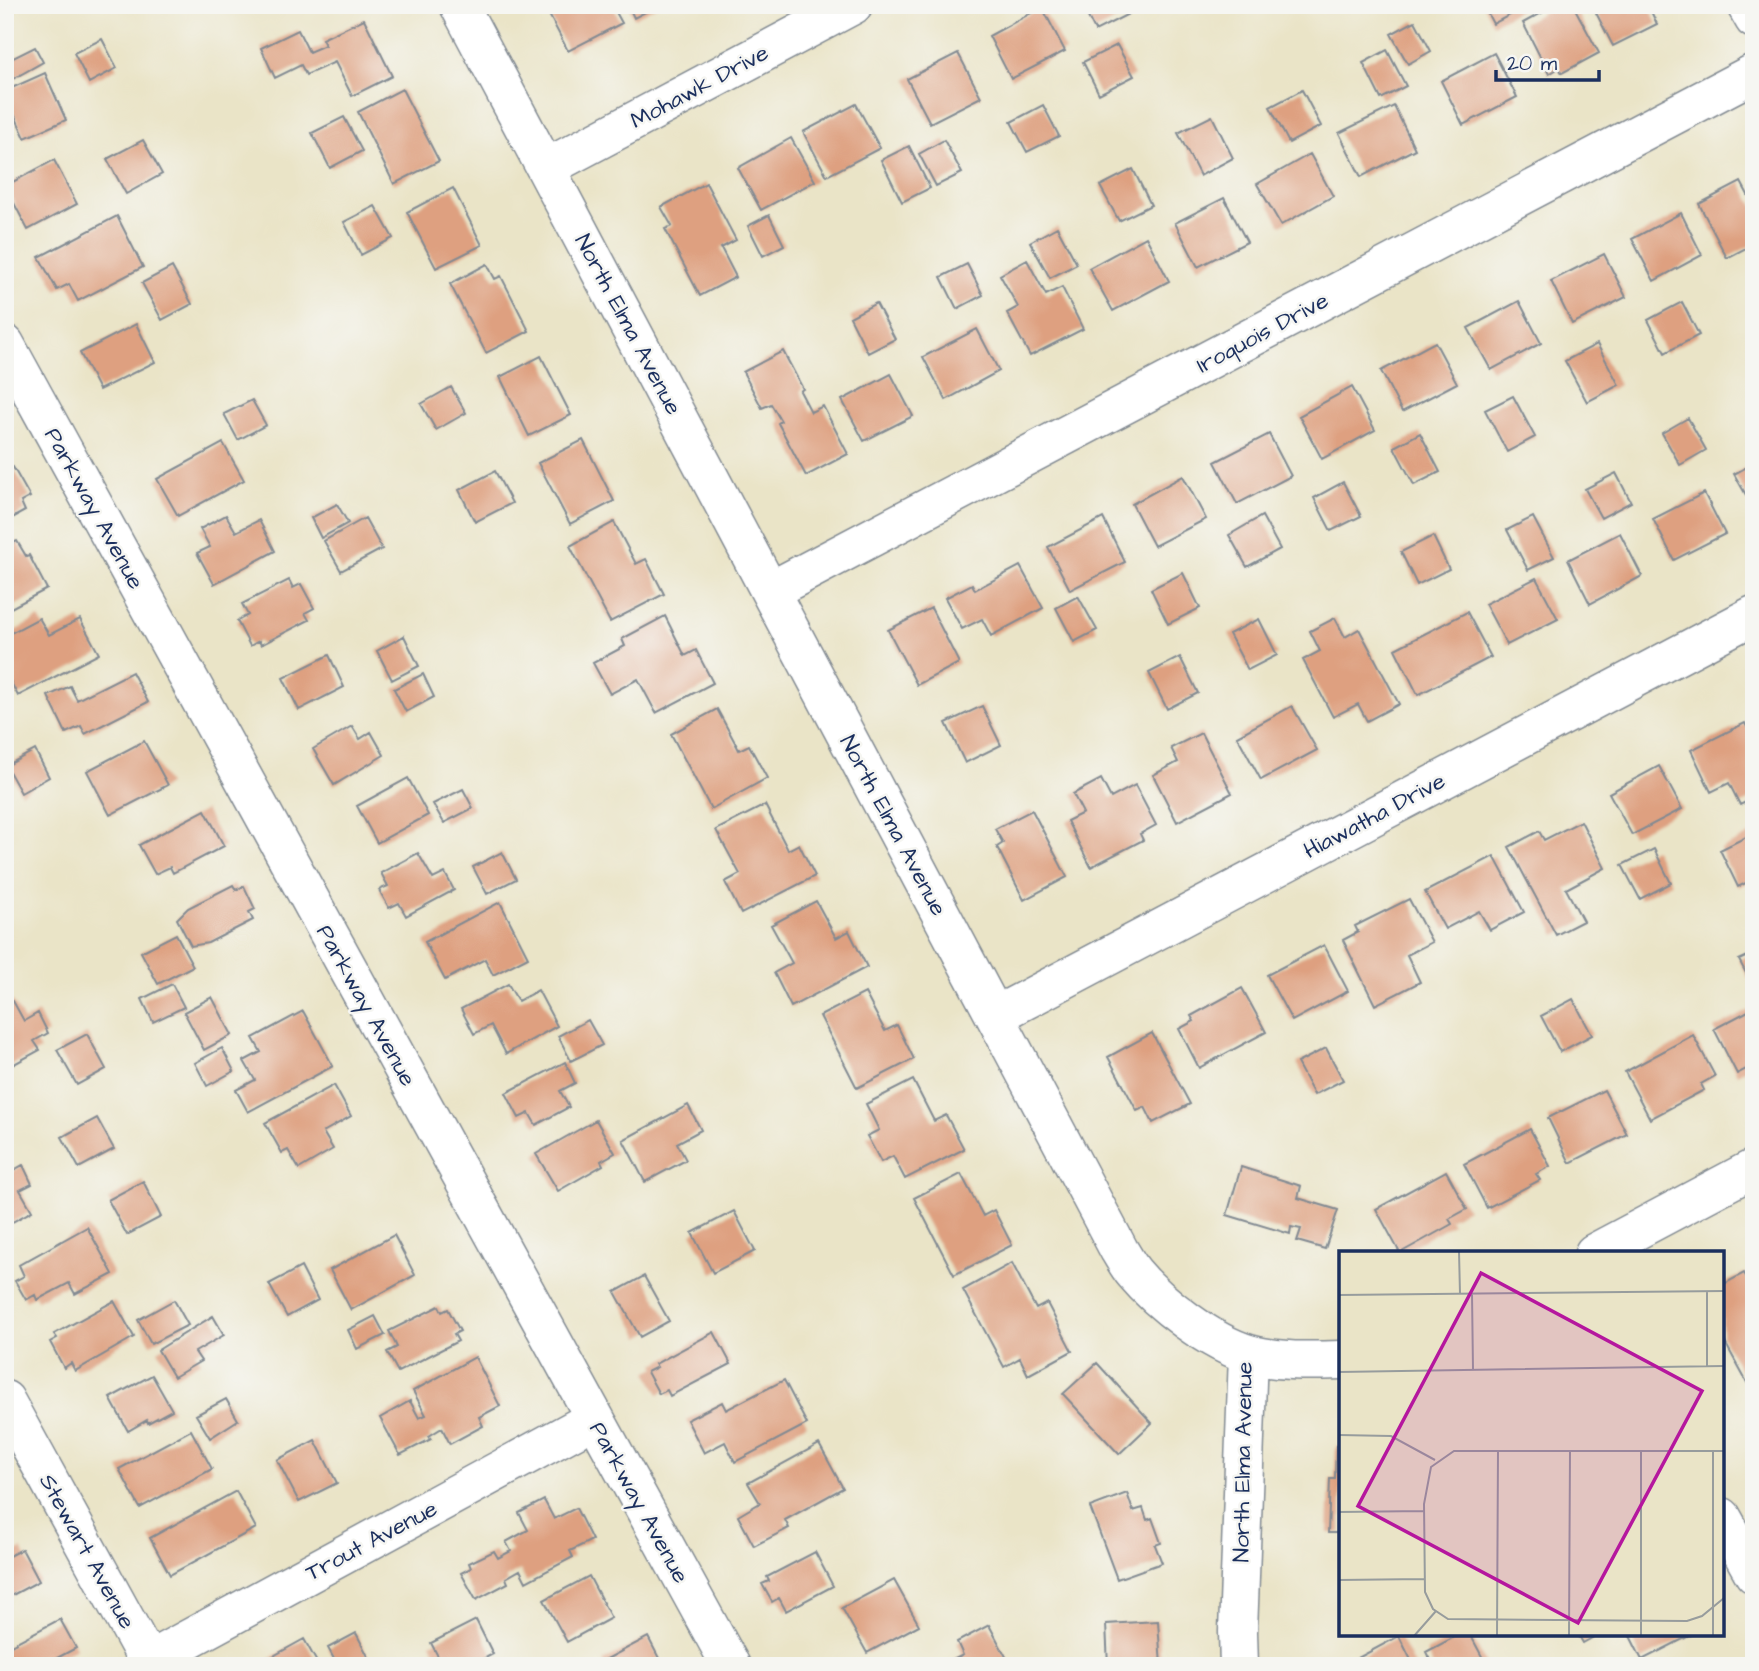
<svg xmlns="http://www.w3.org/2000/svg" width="1759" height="1671" font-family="'Architects Daughter',sans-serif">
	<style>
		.building { fill: #dea080 }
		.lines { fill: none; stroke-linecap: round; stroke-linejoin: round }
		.minor-casing { stroke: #828a92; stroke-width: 41 }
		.minor { stroke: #fff; stroke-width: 38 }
		.labels { text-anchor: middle; stroke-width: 5; stroke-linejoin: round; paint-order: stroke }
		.street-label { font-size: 23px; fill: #1b2f5e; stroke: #f6f6f2 }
		.inset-road { fill: none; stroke: #979c9d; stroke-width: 2 }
		.view { fill: #b5179e; fill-opacity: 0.15; stroke: #b5179e; stroke-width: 3.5 }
		.inset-edge { fill: none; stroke: #1b2f5e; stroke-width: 3.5 }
	</style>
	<rect width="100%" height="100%" fill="#f6f6f2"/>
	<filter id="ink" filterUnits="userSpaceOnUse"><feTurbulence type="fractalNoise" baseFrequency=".0143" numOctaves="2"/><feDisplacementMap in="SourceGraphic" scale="14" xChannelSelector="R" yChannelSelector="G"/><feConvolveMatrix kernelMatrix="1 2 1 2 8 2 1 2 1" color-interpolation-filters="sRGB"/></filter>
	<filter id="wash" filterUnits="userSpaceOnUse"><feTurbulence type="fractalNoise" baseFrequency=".00686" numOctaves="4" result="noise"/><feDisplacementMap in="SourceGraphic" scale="28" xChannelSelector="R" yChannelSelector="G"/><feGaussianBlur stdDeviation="1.57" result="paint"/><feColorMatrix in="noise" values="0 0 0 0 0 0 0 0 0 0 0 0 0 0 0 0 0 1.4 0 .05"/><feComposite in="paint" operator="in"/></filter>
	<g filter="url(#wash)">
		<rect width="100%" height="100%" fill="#eae4c7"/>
		<g id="blocks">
			<path class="building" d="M544,5H612L622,23L568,51Z
				M628,5H659L634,18Z
				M1082,5H1146L1095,31Z
				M1483,5H1524L1525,7L1493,24Z
				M1556,5H1573L1599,53L1562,73L1559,68L1549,74L1523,23Z
				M1592,5H1648L1657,24L1613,46Z
				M1042,7L1065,51L1011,79L989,36Z
				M364,19L392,76L352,96L335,62L306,75L301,65L275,78L261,48L298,30L309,52L325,45L322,39Z
				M1415,21L1431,51L1408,64L1391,34Z
				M102,39L117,68L89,83L74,53Z
				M1117,45L1134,76L1099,94L1083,62Z
				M35,47L43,62L11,80L5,70V62Z
				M1387,50L1406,86L1381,99L1363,63Z
				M958,53L981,97L930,123L907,79Z
				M1494,53L1517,97L1463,125L1441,81Z
				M45,73L66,120L25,138L5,94V91Z
				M402,89L439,161L394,184L358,112Z
				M1302,90L1321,126L1289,143L1270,107Z
				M856,104L880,148L827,176L803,132Z
				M1043,105L1059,136L1027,152L1011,122Z
				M1394,106L1415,149L1361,177L1339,133Z
				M1212,116L1233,158L1200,176L1178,133Z
				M344,117L362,151L330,168L312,133Z
				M791,138L815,181L761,210L738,168Z
				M143,140L162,174L126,194L107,159Z
				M944,140L962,173L936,186L919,154Z
				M909,146L930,188L902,202L881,160Z
				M1310,154L1333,196L1281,225L1257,184Z
				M54,160L77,204L28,230L5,186Z
				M1133,169L1151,205L1119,221L1100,186Z
				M1741,182L1754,206V244L1727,258L1699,204Z
				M706,183L736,240L721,248L736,277L700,296L665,229L672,226L661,207Z
				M453,188L482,245L436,268L407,212Z
				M1224,198L1247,242L1198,267L1175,223Z
				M375,206L393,238L361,255L344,222Z
				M1681,213L1702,255L1654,281L1632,239Z
				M769,215L784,245L763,256L748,226Z
				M117,216L143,267L78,301L69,284L57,290L39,257Z
				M1057,227L1077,264L1050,278L1030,242Z
				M1146,237L1169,281L1113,311L1089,268Z
				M1604,254L1626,297L1572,324L1551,281Z
				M1027,260L1046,295L1062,287L1083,329L1030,356L1007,313L1018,307L1000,275Z
				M487,264L495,279L501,276L529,331L486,353L450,284Z
				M967,264L983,295L957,309L941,277Z
				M172,267L192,304L162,320L142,283Z
				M1519,301L1541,343L1491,370L1468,328Z
				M1682,302L1699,335L1665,353L1648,320Z
				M876,303L895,339L868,353L850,317Z
				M136,324L155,362L99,390L80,353Z
				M977,329L999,371L946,400L923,357Z
				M1435,342L1457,383L1402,412L1381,371Z
				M1597,344L1619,385L1587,402L1565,361Z
				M783,351L803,389L800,391L811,412L823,406L848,454L806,476L778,423L781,421L771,404L762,408L743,372Z
				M541,356L571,415L529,436L500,377Z
				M891,374L913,416L864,441L842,400Z
				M451,387L466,413L436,430L421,404Z
				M1352,387L1375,430L1322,459L1299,416Z
				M1513,396L1535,437L1507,452L1485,410Z
				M252,400L266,425L238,440L224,414Z
				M1688,418L1706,450L1680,465L1662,433Z
				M1420,433L1440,472L1414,485L1394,447Z
				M1269,434L1291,476L1237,504L1215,462Z
				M583,440L614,501L570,524L538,463Z
				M223,443L244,480L178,516L157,479Z
				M1754,463V509L1734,474Z
				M13,467L30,497L21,502L25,511L5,522V471Z
				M495,471L512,503L475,522L459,490Z
				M1616,473L1631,502L1601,518L1585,489Z
				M1183,476L1206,519L1154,546L1132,504Z
				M1343,482L1361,516L1331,531L1314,498Z
				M1704,493L1725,534L1674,560L1653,519Z
				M337,504L348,523L321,538L311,518Z
				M226,515L236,532L259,520L275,551L214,584L197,553L210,547L200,529Z
				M1262,516L1280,549L1247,567L1229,535Z
				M1533,517L1554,557L1528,570L1507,530Z
				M365,518L382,549L341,571L324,541Z
				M1103,518L1125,562L1070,590L1048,547Z
				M614,522L636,564L646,559L664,594L610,622L570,546Z
				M1620,533L1642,576L1590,604L1568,560Z
				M1433,536L1449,569L1417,585L1401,552Z
				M17,541L26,556L29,555L47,589L5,611V547Z
				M1020,566L1043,608L991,636L982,619L962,629L945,598L972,584L975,590Z
				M1183,573L1200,608L1168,624L1151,589Z
				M1536,578L1558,619L1507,645L1485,604Z
				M289,580L293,588L301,584L314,608L305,613L309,620L261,645L259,641L250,646L237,621L248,615L242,604Z
				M1078,596L1097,630L1074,642L1056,608Z
				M931,608L959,663L917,685L888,630Z
				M1467,612L1491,657L1418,695L1395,649Z
				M665,616L685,656L696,650L713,683L656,713L638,679L610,694L593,663L625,646L622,639Z
				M39,618L49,635L80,619L99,654L18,696L5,671V636Z
				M1335,618L1345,637L1359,629L1399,704L1367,721L1358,704L1333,717L1303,660L1320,651L1310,631Z
				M1259,619L1277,655L1248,670L1229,634Z
				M404,636L419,666L392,680L377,651Z
				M329,655L344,687L299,710L283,678Z
				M1180,657L1198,693L1167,709L1149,673Z
				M132,672L148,702L85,734L81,726L66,733L48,696L70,686L77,700Z
				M423,674L434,697L406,712L394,689Z
				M982,706L1001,745L965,763L946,723Z
				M1292,706L1317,750L1261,780L1237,736Z
				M717,709L739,750L749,745L767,778L711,809L671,734Z
				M1745,723L1754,740V798L1740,805L1729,783L1711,792L1691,750Z
				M352,726L360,739L371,732L384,755L334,785L313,749Z
				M1201,733L1232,793L1177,822L1153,775L1178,762L1171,748Z
				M144,741L168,785L110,815L87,771Z
				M35,750L49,777L21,793L6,766Z
				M1659,766L1682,809L1632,835L1609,793Z
				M408,778L428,815L377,843L357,806Z
				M1101,779L1111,798L1135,785L1156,825L1140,834L1143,840L1091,867L1067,821L1083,813L1073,794Z
				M463,789L473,808L444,823L433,804Z
				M765,805L788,850L799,844L815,876L741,914L725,882L740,874L716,830Z
				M205,810L224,846L173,873L170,867L155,874L139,845Z
				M1032,810L1067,877L1024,900L997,847L1003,843L995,829Z
				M1581,821L1605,868L1566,889L1583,921L1556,935L1509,847L1539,831L1544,840Z
				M1754,833V879L1738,887L1720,850Z
				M1654,849L1671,883L1640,899L1622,865Z
				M502,852L516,879L487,894L473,867Z
				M418,853L433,879L445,873L454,890L406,916L399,903L389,908L379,890L388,886L381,873Z
				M1494,856L1524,912L1490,930L1479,911L1445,929L1425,892Z
				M233,885L236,890L244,886L255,909L249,912L253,920L208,943L191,946L177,919L188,908Z
				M1409,899L1432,942L1407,955L1420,982L1375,1005L1343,940L1358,932L1355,926Z
				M816,901L836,938L849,931L867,967L791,1007L774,973L792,963L771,925Z
				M500,902L528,957L493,975L485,959L445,980L425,942Z
				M176,934L193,966L158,984L141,952Z
				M1324,945L1348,991L1292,1021L1267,975Z
				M1754,953V988L1739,960Z
				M172,984L184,1007L153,1022L142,999Z
				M508,984L518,1001L538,990L557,1026L506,1054L491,1025L474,1034L461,1009Z
				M1242,988L1266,1032L1199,1068L1179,1029L1194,1021L1191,1016Z
				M865,993L885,1031L897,1025L914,1059L857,1088L820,1016Z
				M212,997L232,1035L204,1050L184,1012Z
				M1573,999L1592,1035L1560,1052L1541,1016Z
				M13,1001L24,1021L38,1013L48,1033L34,1041L40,1050L5,1069V1005Z
				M1754,1008V1065L1737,1074L1714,1029Z
				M303,1011L333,1066L248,1112L236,1090L255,1080L244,1061L261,1052L253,1038Z
				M588,1020L602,1045L571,1061L558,1036Z
				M1152,1033L1190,1104L1153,1123L1145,1107L1137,1111L1108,1057Z
				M87,1034L106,1069L77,1085L57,1050Z
				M1693,1035L1715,1076L1701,1084L1704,1090L1650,1119L1625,1072Z
				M222,1048L234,1071L207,1086L195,1063Z
				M1326,1048L1343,1080L1314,1095L1297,1063Z
				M565,1062L575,1083L560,1091L569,1107L536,1125L529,1113L519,1118L506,1093Z
				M913,1080L934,1121L946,1115L964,1149L905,1179L893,1156L881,1162L867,1136L879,1130L866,1104Z
				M334,1085L351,1116L323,1132L333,1149L299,1169L288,1150L282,1153L265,1123Z
				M1604,1090L1627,1134L1570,1163L1548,1118Z
				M688,1105L701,1130L677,1143L686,1160L645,1182L623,1140Z
				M97,1118L114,1149L79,1168L62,1137Z
				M596,1120L615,1153L601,1161L603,1165L558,1191L536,1154Z
				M1530,1129L1550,1166L1536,1174L1540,1180L1487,1208L1464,1164Z
				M23,1165L32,1184L20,1190L32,1211L5,1226V1175Z
				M1241,1167L1301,1186L1298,1198L1338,1210L1325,1249L1297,1241L1301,1229L1291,1227L1290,1234L1227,1215Z
				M1446,1171L1467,1209L1449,1219L1452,1224L1400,1253L1376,1209Z
				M961,1174L983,1216L994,1210L1012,1245L954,1275L914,1198Z
				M143,1181L161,1217L127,1235L108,1200Z
				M734,1211L755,1251L713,1273L692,1233Z
				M87,1227L113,1274L75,1294L69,1283L37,1300L35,1295L26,1300L15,1281L24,1276L19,1265Z
				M394,1235L415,1275L351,1310L330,1270Z
				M1012,1263L1036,1309L1047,1303L1072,1351L1028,1375L1020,1358L1004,1367L963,1290Z
				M301,1267L318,1300L287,1317L269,1284Z
				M1744,1273L1754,1290V1386L1750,1388L1722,1337V1285Z
				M644,1276L669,1321L640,1337L615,1292Z
				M174,1300L188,1325L151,1344L138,1320Z
				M114,1301L134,1337L75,1371L71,1363L64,1368L50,1342L57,1338L54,1334Z
				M439,1306L442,1312L448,1309L460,1331L454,1334L458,1341L398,1372L387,1352L397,1347L389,1331Z
				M213,1316L224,1335L195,1352L201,1361L174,1377L158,1350Z
				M375,1316L385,1335L357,1349L348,1330Z
				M714,1332L731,1364L670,1396L667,1390L659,1394L647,1372L657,1367L655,1364Z
				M475,1357L500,1406L479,1417L483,1426L450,1444L442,1428L429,1436L431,1439L400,1455L380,1418L410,1401L419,1418L426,1415L413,1391Z
				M1097,1363L1152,1423L1119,1454L1063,1394Z
				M152,1375L172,1410L148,1423L147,1420L128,1431L110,1398Z
				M784,1380L807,1424L735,1462L725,1442L704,1453L687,1420L722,1402L726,1410Z
				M226,1399L238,1420L210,1438L196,1415Z
				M191,1430L212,1469L140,1508L119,1469Z
				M315,1440L337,1483L299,1502L277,1460Z
				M819,1444L843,1488L785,1520L789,1528L754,1546L738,1516L760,1503L748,1483Z
				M1336,1446H1341V1533H1328L1330,1479H1335Z
				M236,1491L256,1528L170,1575L150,1538Z
				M1127,1493L1133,1511L1143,1508L1147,1520L1152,1518L1161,1543L1155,1545L1162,1563L1117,1579L1090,1507Z
				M544,1500L554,1519L576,1508L592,1540L570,1551L573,1557L526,1582L520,1570L506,1578L508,1583L476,1600L461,1573L471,1568L469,1563L494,1551L498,1558L511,1551L506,1542L528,1530L519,1513Z
				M22,1549L39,1581L5,1599V1558Z
				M815,1552L833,1586L786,1611L779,1598L772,1602L762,1584L769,1581L767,1577Z
				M589,1576L611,1618L567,1642L544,1600Z
				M894,1580L919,1625L867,1653L842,1608Z
				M60,1619L76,1648L42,1666H5V1648Z
				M476,1620L493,1654L470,1666H443L431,1643Z
				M1158,1621L1161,1666H1108L1106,1624Z
				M989,1625L1011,1666H956L953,1660L963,1655L957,1642Z
				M356,1633L373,1666H322L334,1659L328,1648Z
				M1460,1634H1470L1486,1664L1482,1666H1433L1426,1652Z
				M1578,1634H1599L1583,1643Z
				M1629,1634H1693L1642,1660Z
				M1399,1636L1414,1666H1343Z
				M648,1637L663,1666H606L603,1661Z
				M304,1639L319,1666H274L270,1658Z"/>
		</g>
	</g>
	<g filter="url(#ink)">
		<use href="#blocks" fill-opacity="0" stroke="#828a92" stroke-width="2"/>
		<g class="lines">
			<g class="minor-casing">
				<path id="minor" d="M459,5L1119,1250C1124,1258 1128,1266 1134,1273C1159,1303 1211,1343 1249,1354C1278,1362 1311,1361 1341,1360
					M1746,5L1754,19
					M546,168L853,5
					M5,344L731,1666
					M770,591L1754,73
					M995,1016L1754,615
					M1594,1253L1754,1168
					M5,1400L151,1666
					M1722,1517L1754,1574
					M148,1661L594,1419
					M1239,1666L1238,1632L1248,1354"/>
			</g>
			<use href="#minor" class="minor"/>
		</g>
	</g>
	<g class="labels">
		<g class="street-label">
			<text transform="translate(699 86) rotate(-28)" y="8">Mohawk Drive</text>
			<text transform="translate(629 324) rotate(62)" y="8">North Elma Avenue</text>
			<text transform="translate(1262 332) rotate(-28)" y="8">Iroquois Drive</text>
			<text transform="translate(95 508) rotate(61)" y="8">Parkway Avenue</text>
			<text transform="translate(1374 815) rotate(-28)" y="8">Hiawatha Drive</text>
			<text transform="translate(894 825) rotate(62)" y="8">North Elma Avenue</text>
			<text transform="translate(367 1005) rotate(61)" y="8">Parkway Avenue</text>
			<text transform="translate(1242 1462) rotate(-89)" y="8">North Elma Avenue</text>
			<text transform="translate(640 1502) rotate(61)" y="8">Parkway Avenue</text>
			<text transform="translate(371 1540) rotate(-28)" y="8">Trout Avenue</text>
			<text transform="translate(88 1551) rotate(61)" y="8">Stewart Avenue</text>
		</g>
	</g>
	<g transform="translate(1339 1251)">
		<rect width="385" height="385" fill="#eae4c7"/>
		<path class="inset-road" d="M120,0L121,43M368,40V116M133,43L134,118M0,44L385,40M0,121L385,115M0,184L52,185L96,209M385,200H115L92,216L85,253L86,341L94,358L109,368L348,370L363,365L385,347M0,261L85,260M0,329L85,328M75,385L97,360M158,385L159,200M230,385L231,200M302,385V200M374,385V200"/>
		<path class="view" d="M142,22L363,140L239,372L19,255Z"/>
		<rect width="385" height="385" class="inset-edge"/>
	</g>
	<rect width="1759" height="1671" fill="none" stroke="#f6f6f2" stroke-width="28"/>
	<path d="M1496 70v10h103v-10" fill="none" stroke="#1b2f5e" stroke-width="3.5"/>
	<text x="1507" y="70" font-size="21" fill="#1b2f5e" stroke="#f6f6f2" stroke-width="5" paint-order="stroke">20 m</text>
</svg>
